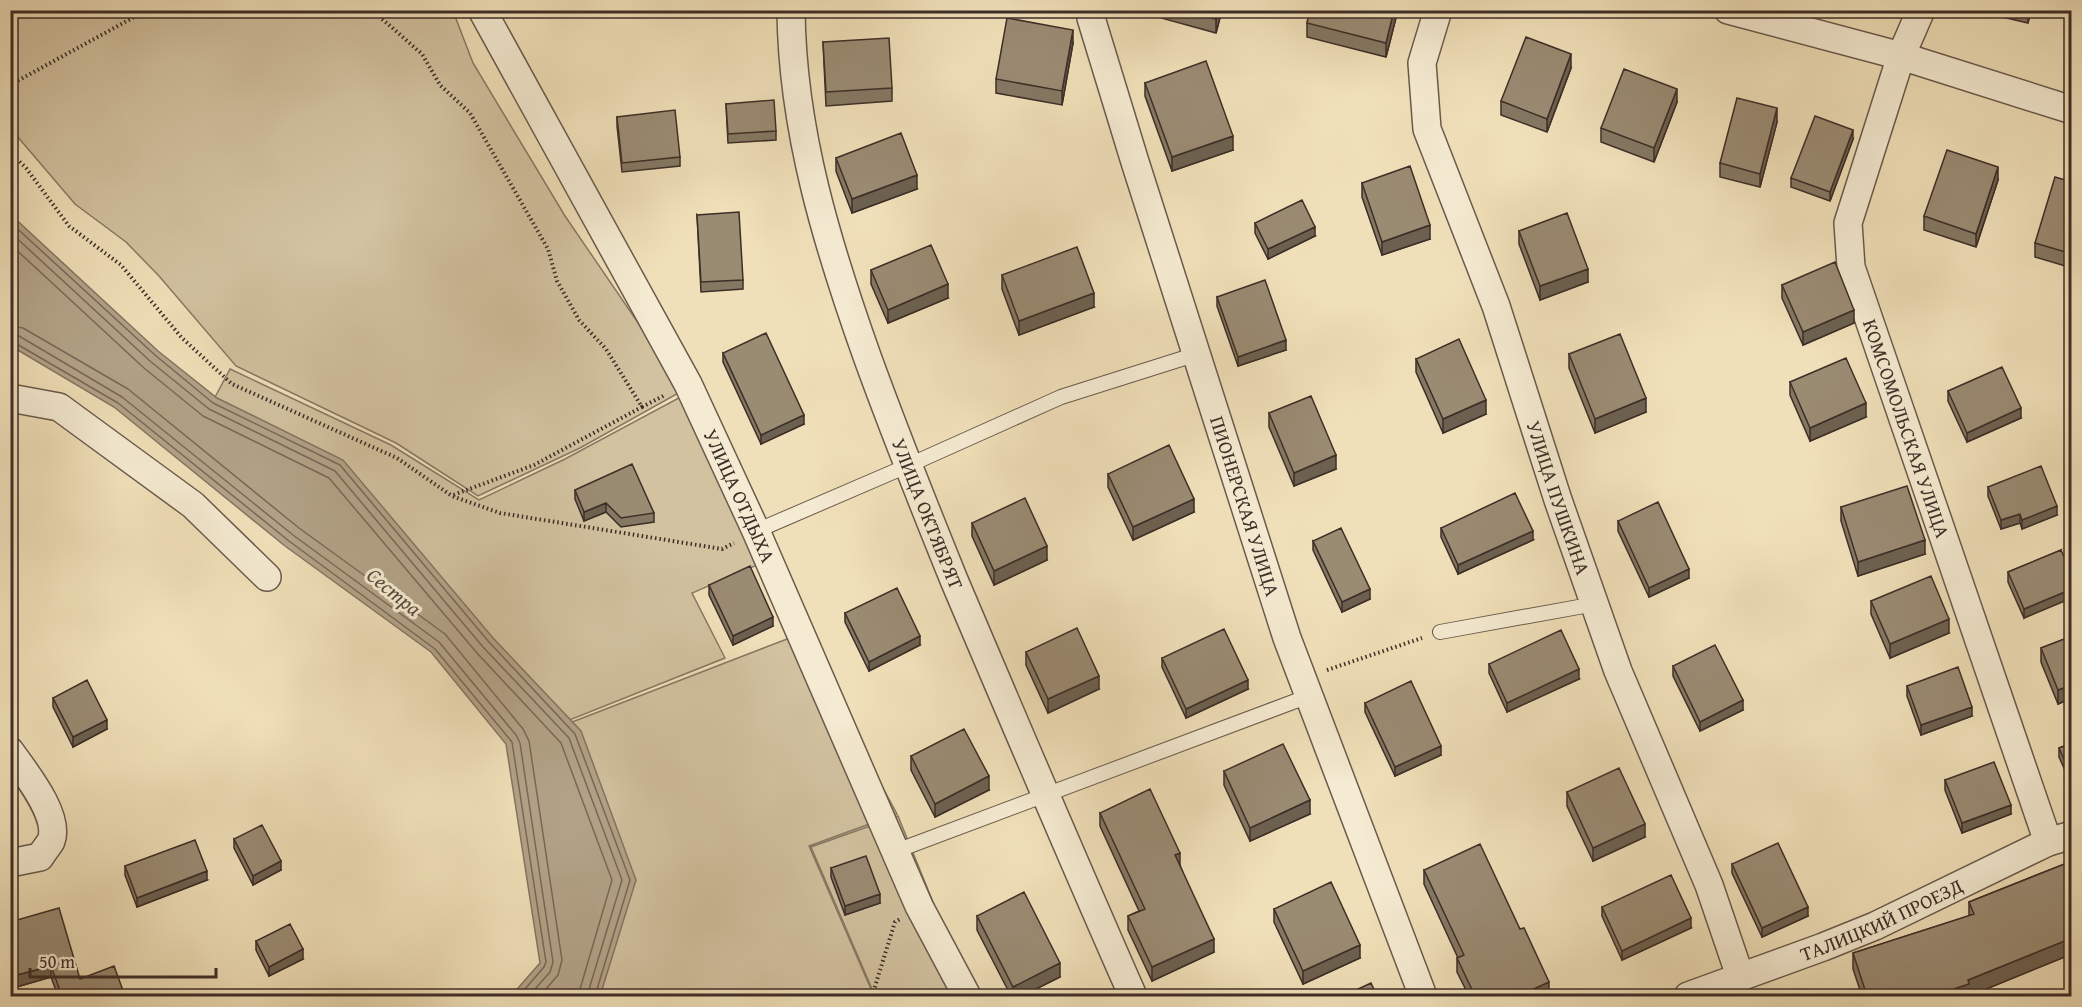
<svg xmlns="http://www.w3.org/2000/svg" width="2082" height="1007" font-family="'Gentium Book Plus',serif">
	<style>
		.green { fill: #d2c2a0; stroke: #887864; stroke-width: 1.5 }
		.water { fill: #b3a388; stroke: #847462; stroke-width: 1.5 }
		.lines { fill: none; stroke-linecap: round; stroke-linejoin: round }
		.shore { stroke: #786858; stroke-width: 1.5 }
		.service-casing { stroke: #6a5a4c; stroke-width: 16 }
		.minor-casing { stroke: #6a5a4c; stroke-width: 30 }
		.path { stroke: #3d2e28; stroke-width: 4; stroke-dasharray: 1.5 3; stroke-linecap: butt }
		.service { stroke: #f5ebd2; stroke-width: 14 }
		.minor { stroke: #f5ebd2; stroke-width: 27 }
		.wall { fill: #847863; stroke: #3d2e28; stroke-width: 1.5 }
		.shaded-wall { fill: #6c6150; stroke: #3d2e28; stroke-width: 1.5 }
		.building { fill: #9a8b73; stroke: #3d2e28; stroke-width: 1.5 }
		.labels { text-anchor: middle; stroke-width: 6; stroke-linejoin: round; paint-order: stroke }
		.street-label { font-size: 20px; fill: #3d2e28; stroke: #f5ebd2 }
		.water-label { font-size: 21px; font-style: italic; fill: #5a4b40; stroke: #f5ebd2 }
	</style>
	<rect width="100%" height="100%" fill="#f0e0b9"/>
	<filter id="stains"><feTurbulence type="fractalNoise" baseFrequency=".00333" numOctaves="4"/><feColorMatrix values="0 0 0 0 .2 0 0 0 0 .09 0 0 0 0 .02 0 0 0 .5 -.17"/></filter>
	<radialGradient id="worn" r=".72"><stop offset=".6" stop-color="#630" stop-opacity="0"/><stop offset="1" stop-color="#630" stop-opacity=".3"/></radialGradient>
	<path class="green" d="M10,11H453L473,63L565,216L684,390L580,448L478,496L396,443L236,366L159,276L126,242L75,204L11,129Z
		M230,369L391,445L479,500L565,459L688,393L778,556L692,593L725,658L552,727L205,416Z
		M800,634L897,814L809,846L874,996H592L554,729Z
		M898,816L933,902L964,996H875L811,847Z"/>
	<path class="water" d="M10,214L158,351L217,398L343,460L493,638L581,731L636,880L600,996H511L540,963L506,744L431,652L285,546L114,407L11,346Z"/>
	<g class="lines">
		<path class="shore" d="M10,222L155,355L213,403L340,465L489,642L575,734L630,880L595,996
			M10,232L150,361L209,409L335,471L483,647L569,738L622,880L587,996
			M10,244L144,368L203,416L329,478L477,653L561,743L612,880L578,996
			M10,326L23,328L128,389L299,528L445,634L523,729L529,741L562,960L558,975L540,996
			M10,335L19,336L122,397L293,535L439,642L516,735L520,743L553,962L550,972L529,996
			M10,342L15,343L118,403L289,541L435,649L512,742L546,962L544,967L519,996"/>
		<g class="service-casing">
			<path id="service" d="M756,531L907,466L1061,397L1197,354
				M1440,632L1595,604
				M896,851L1309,696"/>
		</g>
		<g class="minor-casing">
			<g id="minor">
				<path id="s1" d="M482,10L688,384L756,531L919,906L967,996"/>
				<path id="s2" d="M791,10C792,131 828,247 868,359C895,433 924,506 954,580C1013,719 1072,858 1133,996"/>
				<path id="s3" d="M1093,10L1091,18L1135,162L1287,638L1423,996"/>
				<path id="s4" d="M1438,10L1422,63L1427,129L1496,306L1558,500L1618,671L1709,885L1740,976"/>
				<path d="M1728,10L1901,56L2072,110"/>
				<path id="s5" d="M1921,10L1901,56L1848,223L1851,267L2048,842"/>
				<path d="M10,398L59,407L193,505L267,577"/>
				<path d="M10,751C24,771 61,816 51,841C48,846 43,852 40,857L10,863"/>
				<path id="s6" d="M1688,996L1823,947L1875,926L2048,842L2072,835"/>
			</g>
		</g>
		<path class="path" d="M372,10L422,54L440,85L470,113L548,249L557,281L579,320L606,349L642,407L534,465L453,495
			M10,85L147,10
			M10,152L26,168L69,226L121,265L182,338L232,384L397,458L452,496L500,513L722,549L734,543
			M642,407L665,395
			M1327,670L1422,638
			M872,996L895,922L900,919"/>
		<use href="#service" class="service"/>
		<use href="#minor" class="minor"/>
	</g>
	<path class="wall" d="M1154,10H1222L1216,33L1154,16Z
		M1310,10H1398L1386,57L1307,37V23Z
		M1973,10H2031L2028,23Z
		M823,42L892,88V101L826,106Z
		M1073,43L1062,105L996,93V79Z
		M1571,68L1547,132L1501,115V101Z
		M1145,83L1233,150L1172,171L1145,96Z
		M1677,102L1654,162L1601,142V128Z
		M726,104L776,131V140L728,143Z
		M617,117L680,157V166L622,172L617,126Z
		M1777,122L1760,187L1720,177V163Z
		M1853,139L1830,201L1791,187V178Z
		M836,158L917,189L852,213L836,171Z
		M1998,180L1976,247L1924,230V216Z
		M2072,182V268L2035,257V243Z
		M1362,183L1430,239L1382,255L1362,197Z
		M697,215L743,280V289L701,292Z
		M1255,223L1315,236L1268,259L1255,233Z
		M1519,231L1588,282L1540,300L1519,244Z
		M871,270L948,298L888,323L871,284Z
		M1002,275L1094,307L1019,335L1002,289Z
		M1782,285L1854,323L1803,345L1782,298Z
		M1217,297L1286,350L1238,366L1217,306Z
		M723,353L804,424L761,444L723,362Z
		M1569,354L1646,412L1595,433L1569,368Z
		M1416,359L1486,414L1443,433L1416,372Z
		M1790,382L1866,417L1810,441L1790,395Z
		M1948,391L2021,418L1967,442L1948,401Z
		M1269,413L1336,469L1294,486L1269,427Z
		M1108,474L1194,512L1133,540L1108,487Z
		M1988,487L2057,515L2022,529L2020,523L2001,529L1988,496Z
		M575,490L654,513V522L621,527L606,512L584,521L575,499Z
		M1841,507L1925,554L1858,576L1841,521Z
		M1618,521L1689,578L1649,597L1618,531Z
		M972,523L1047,560L994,585L972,536Z
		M1441,528L1533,540L1458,574L1441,537Z
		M1313,541L1370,599L1342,612L1313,550Z
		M2061,550L2024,618L2008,582V572Z
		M709,585L773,626L733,645L709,595Z
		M1871,601L1949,633L1890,658L1871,614Z
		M845,613L920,645L869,671L845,622Z
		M2072,636V698L2058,704L2041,662V648Z
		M1026,652L1099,689L1048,713L1026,665Z
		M1162,658L1248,689L1186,718L1162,667Z
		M1489,664L1579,679L1507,712L1489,673Z
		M1673,666L1743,710L1700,731L1673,676Z
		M1907,686L1972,716L1921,735L1907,696Z
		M53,698L107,729L73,747L53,707Z
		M1365,703L1441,755L1395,776L1365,712Z
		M2072,743V786L2059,757V748Z
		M911,756L989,790L935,817L911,770Z
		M1224,771L1310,814L1250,841L1224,785Z
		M1945,780L2011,814L1962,833L1945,790Z
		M1567,792L1645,837L1593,861L1567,806Z
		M1100,813L1180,865L1214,952L1152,981L1128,930V916L1139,911L1100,826Z
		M234,839L281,870L253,885L234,848Z
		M2072,861V954L1969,996H1862L1853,969V953L1969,916V902Z
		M1732,864L1808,916L1762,937L1732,873Z
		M125,866L207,880L137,907L125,875Z
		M831,868L880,903L845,915L831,877Z
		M1424,870L1520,929L1549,996H1469L1457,972V958H1458L1424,884Z
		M1602,907L1691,928L1622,960L1602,916Z
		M1274,909L1360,958L1303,984L1274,922Z
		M977,916L1060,977L1022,996H1011L977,930Z
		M10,922L80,979L125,996H58L51,977L13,988L10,979Z
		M256,941L303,959L269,976L256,950Z"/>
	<path class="shaded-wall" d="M1219,10H1222L1216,33V19Z
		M1394,10H1398L1386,57V43Z
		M2028,10H2031L2028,23Z
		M1073,30V43L1062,105V91Z
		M1571,54V68L1547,132V119Z
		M1677,89V102L1654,162V148Z
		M1777,108V122L1760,187V174Z
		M1853,130V139L1830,201V192Z
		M1233,136V150L1172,171V157Z
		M1998,167V180L1976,247V234Z
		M917,175V189L852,213V199Z
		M1430,225V239L1382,255V242Z
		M1315,227V236L1268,259V249Z
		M1588,269V282L1540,300V286Z
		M948,284V298L888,323V310Z
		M1094,293V307L1019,335V321Z
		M1854,310V323L1803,345V332Z
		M1286,340V350L1238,366V357Z
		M1646,398V412L1595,433V419Z
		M1486,400V414L1443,433V419Z
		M1866,403V417L1810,441V428Z
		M2021,408V418L1967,442V433Z
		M804,415V424L761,444V435Z
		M1336,455V469L1294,486V473Z
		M1194,499V512L1133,540V527Z
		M606,503V512L584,521V512Z
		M2057,506V515L2022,529V520Z
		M2020,514V523L2001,529V520Z
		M1533,531V540L1458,574V565Z
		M1925,540V554L1858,576V562Z
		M1047,546V560L994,585V571Z
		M1689,569V578L1649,597V588Z
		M1370,589V599L1342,612V602Z
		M2072,589V598L2024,618V609Z
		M773,617V626L733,645V636Z
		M1949,619V633L1890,658V644Z
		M920,636V645L869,671V662Z
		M1579,669V679L1507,712V703Z
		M1099,676V689L1048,713V699Z
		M1248,680V689L1186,718V709Z
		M2072,685V698L2058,704V690Z
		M1743,700V710L1700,731V722Z
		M1972,707V716L1921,735V725Z
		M107,720V729L73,747V737Z
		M1441,746V755L1395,776V767Z
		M989,776V790L935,817V804Z
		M1310,800V814L1250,841V828Z
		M2011,805V814L1962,833V823Z
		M1645,824V837L1593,861V848Z
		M1180,853V867L1175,855Z
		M281,861V870L253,885V876Z
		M207,871V880L137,907V898Z
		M880,894V903L845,915V906Z
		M1808,907V916L1762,937V928Z
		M1691,918V928L1622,960V951Z
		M2072,938V954L1969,996H1932L1968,980Z
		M1214,939V952L1152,981V967Z
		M1360,945V958L1303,984V971Z
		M303,949V959L269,976V967Z
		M1060,963V977L1022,996H1013V987Z
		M51,966V977L13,988V976Z
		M1549,982V996H1518Z"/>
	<path class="building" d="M1183,10H1219L1216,19Z
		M1310,10H1394L1386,43L1307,23Z
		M1007,18L1073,30L1062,91L996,79Z
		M1526,37L1571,54L1547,119L1501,101Z
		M889,38L892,88L826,92L823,42Z
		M1206,61L1233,136L1172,157L1145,83Z
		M1624,69L1677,89L1654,148L1601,128Z
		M1737,98L1777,108L1760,174L1720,163Z
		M774,100L776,131L728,134L726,104Z
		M675,110L680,157L622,163L617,117Z
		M1815,116L1853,130L1830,192L1791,178Z
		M901,133L917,175L852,199L836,158Z
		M1947,150L1998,167L1976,234L1924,216Z
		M1410,166L1430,225L1382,242L1362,183Z
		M2055,177L2072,182V254L2035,243Z
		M1302,200L1315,227L1268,249L1255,223Z
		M739,212L743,280L701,282L697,215Z
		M1567,213L1588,269L1540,286L1519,231Z
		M931,245L948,284L888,310L871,270Z
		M1077,247L1094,293L1019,321L1002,275Z
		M1835,262L1854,310L1803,332L1782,285Z
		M1265,280L1286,340L1238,357L1217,297Z
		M766,333L804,415L761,435L723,353Z
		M1620,334L1646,398L1595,419L1569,354Z
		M1459,339L1486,400L1443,419L1416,359Z
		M1846,358L1866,403L1810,428L1790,382Z
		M2002,367L2021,408L1967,433L1948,391Z
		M1311,396L1336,455L1294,473L1269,413Z
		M1169,445L1194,499L1133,527L1108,474Z
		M632,464L654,513L621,518L606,503L584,512L575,490Z
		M2041,466L2057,506L2022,520L2020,514L2001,520L1988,487Z
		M1907,486L1925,540L1858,562L1841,507Z
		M1515,493L1533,531L1458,565L1441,528Z
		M1025,498L1047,546L994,571L972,523Z
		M1658,502L1689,569L1649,588L1618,521Z
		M1341,528L1370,589L1342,602L1313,541Z
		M2061,550L2072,574V589L2024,609L2008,572Z
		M750,566L773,617L733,636L709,585Z
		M1931,576L1949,619L1890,644L1871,601Z
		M897,588L920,636L869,662L845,613Z
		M1077,628L1099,676L1048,699L1026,652Z
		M1224,629L1248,680L1186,709L1162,658Z
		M1561,630L1579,669L1507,703L1489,664Z
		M2072,636V685L2058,690L2041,648Z
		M1715,645L1743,700L1700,722L1673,666Z
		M1958,667L1972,707L1921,725L1907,686Z
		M87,680L107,720L73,737L53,698Z
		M1411,681L1441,746L1395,767L1365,703Z
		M964,729L989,776L935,804L911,756Z
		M2072,743V777L2059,748Z
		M1283,744L1310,800L1250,828L1224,771Z
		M1994,762L2011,805L1962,823L1945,780Z
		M1619,768L1645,824L1593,848L1567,792Z
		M1150,789L1180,853L1175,855L1214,939L1152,967L1128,916L1145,909L1100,813Z
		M262,825L281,861L253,876L234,839Z
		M195,840L207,871L137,898L125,866Z
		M1778,843L1808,907L1762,928L1732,864Z
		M1480,844L1520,929L1524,928L1549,982L1518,996H1475L1457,958L1464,955L1424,870Z
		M866,856L880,894L845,906L831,868Z
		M2072,861V938L1968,980L1969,984L1932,996H1867L1853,953L1974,914L1969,902Z
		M1671,875L1691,918L1622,951L1602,907Z
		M1331,882L1360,945L1303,971L1274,909Z
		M1024,892L1060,963L1013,987L977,916Z
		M59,908L80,979L114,966L125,996H62L51,966L13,976L10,967V922Z
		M290,924L303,949L269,967L256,941Z
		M1371,983L1377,996H1343Z"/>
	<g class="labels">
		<g class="street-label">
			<text dy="7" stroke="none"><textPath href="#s5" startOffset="440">КОМСОМОЛЬСКАЯ УЛИЦА</textPath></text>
			<text dy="7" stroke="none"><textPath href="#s1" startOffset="550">УЛИЦА ОТДЫХА</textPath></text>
			<text dy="7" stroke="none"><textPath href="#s4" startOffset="513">УЛИЦА ПУШКИНА</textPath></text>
			<text dy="7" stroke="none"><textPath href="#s3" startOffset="520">ПИОНЕРСКАЯ УЛИЦА</textPath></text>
			<text dy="7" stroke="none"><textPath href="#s2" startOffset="525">УЛИЦА ОКТЯБРЯТ</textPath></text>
			<text dy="7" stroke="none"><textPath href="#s6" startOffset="208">ТАЛИЦКИЙ ПРОЕЗД</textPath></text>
		</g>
		<g class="water-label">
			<text transform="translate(394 592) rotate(39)" y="7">Сестра</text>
		</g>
	</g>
	<rect width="2082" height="1007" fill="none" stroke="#f0e0b9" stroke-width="36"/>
	<rect x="12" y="12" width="2058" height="983" fill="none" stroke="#3d2e28" stroke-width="3"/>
	<rect x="18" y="18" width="2046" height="971" fill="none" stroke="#3d2e28" stroke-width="1.5"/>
	<path d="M30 968v9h186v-9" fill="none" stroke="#3d2e28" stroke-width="3"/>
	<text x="39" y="968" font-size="18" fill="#3d2e28" stroke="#f5ebd2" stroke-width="4.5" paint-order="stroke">50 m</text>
	<rect width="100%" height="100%" filter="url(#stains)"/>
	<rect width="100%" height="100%" fill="url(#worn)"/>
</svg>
